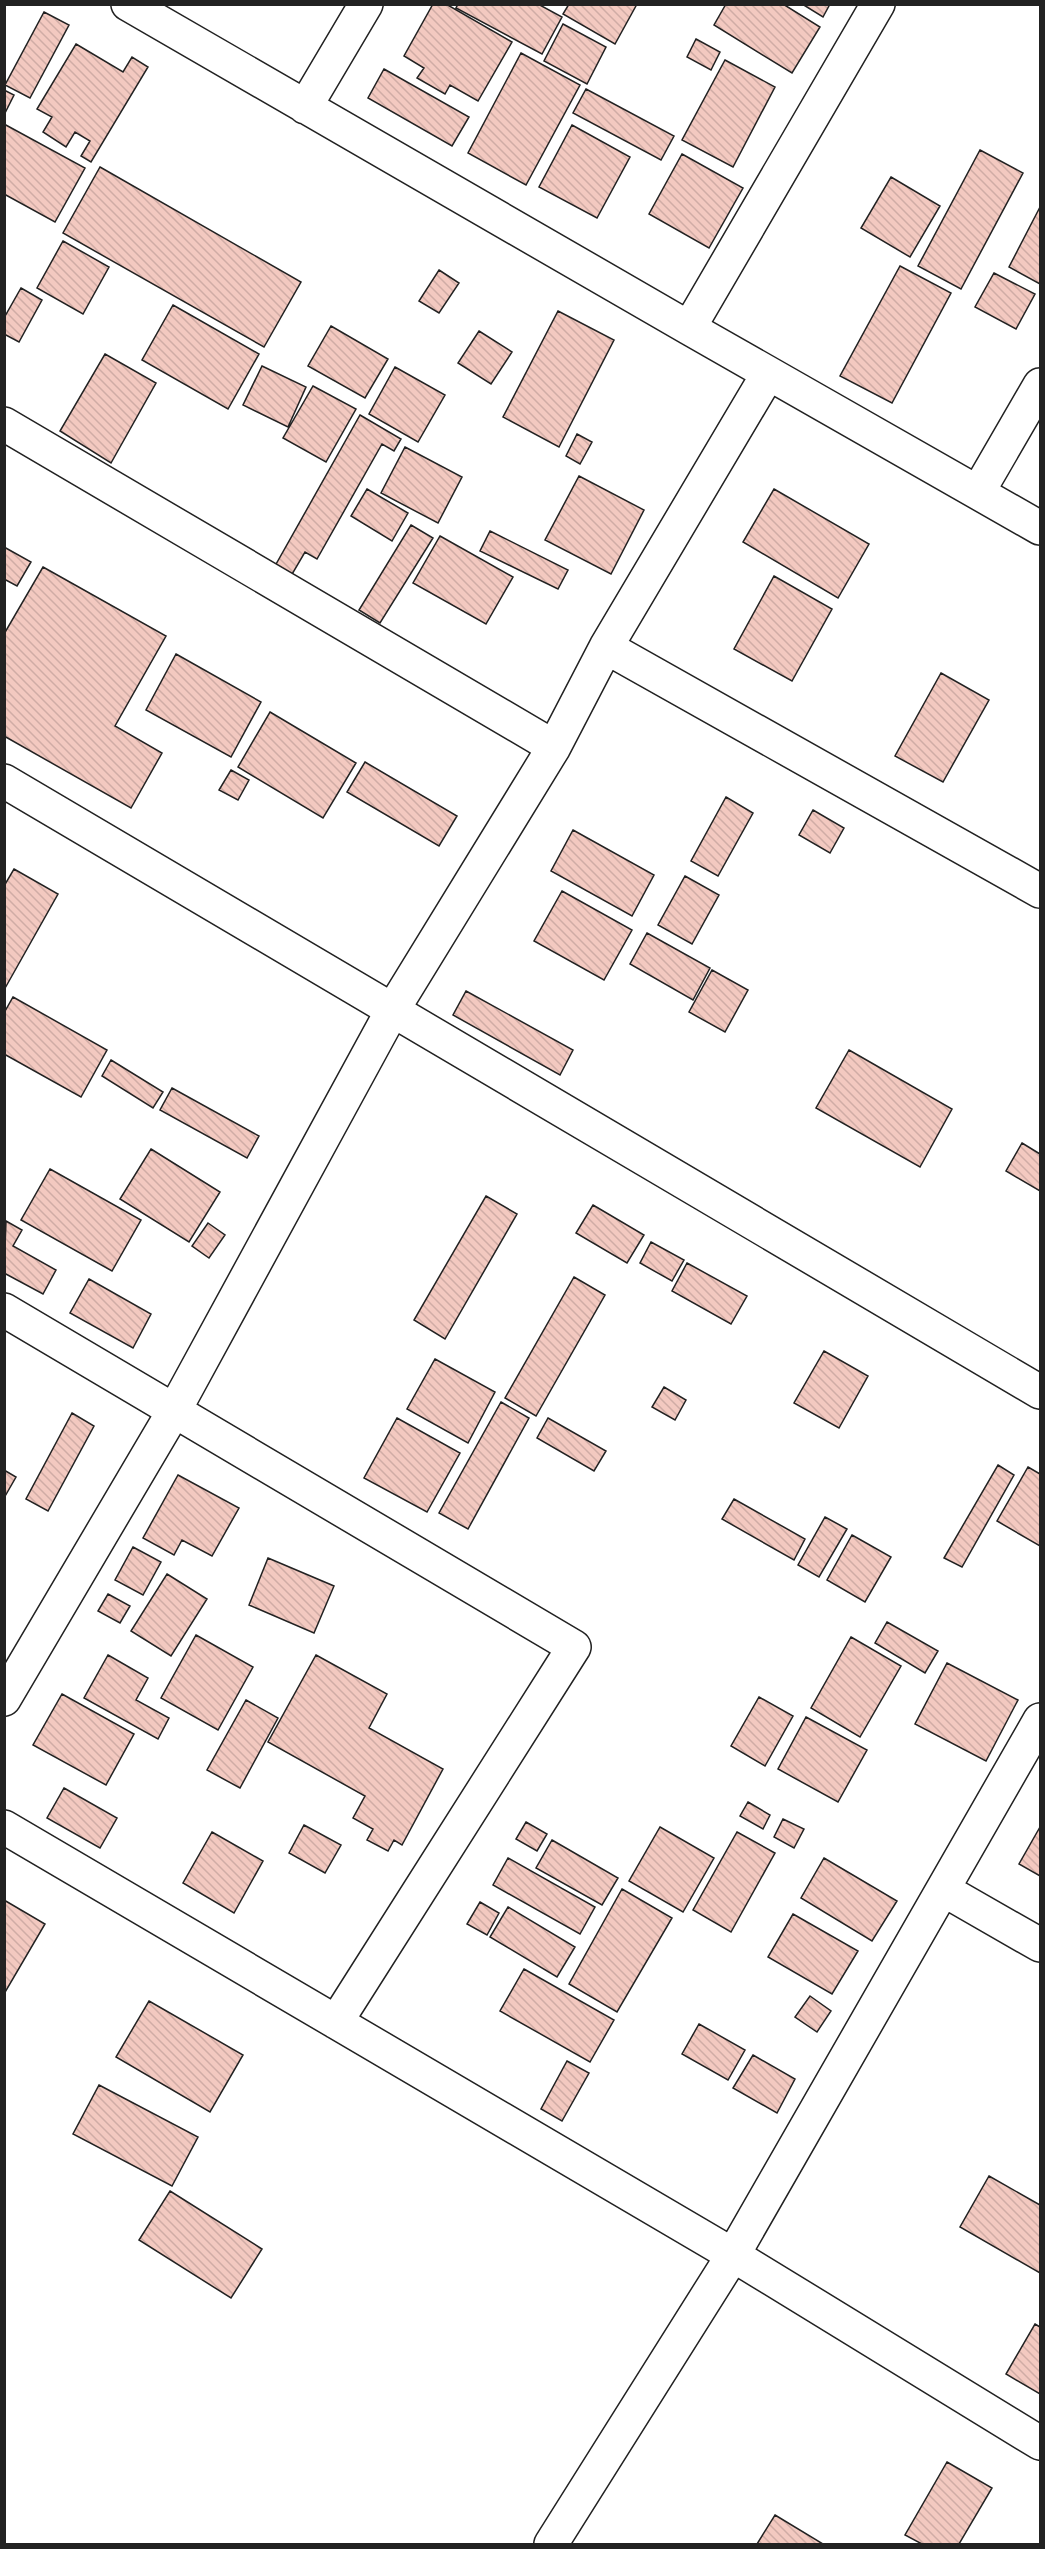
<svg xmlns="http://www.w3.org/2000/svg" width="1045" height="2549" font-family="'Golos Text',sans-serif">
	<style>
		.building { fill: url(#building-back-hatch); stroke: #222; stroke-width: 1.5 }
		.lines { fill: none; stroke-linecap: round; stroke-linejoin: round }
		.street-casing { stroke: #222; stroke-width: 36 }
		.street { stroke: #fff; stroke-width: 33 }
	</style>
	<defs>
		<pattern id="building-back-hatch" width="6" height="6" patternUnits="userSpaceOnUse" patternTransform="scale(1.5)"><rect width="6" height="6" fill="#f3c9c0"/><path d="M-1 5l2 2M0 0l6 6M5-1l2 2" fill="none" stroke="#d0aca5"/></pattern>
	</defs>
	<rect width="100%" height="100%" fill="#fff"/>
	<path class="building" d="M433,4H446L512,42L478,101L450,85L445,94L417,78L424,68L404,56Z
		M458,4H538L562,17L542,54L456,8Z
		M569,4H637L615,44L563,14Z
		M726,4H783L820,27L792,73L714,25Z
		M802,4H830L823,17Z
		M44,12L69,25L30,98L5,85Z
		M563,24L606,47L587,84L544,61Z
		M696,39L720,52L711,70L687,57Z
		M76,44L123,72L132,57L148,67L91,162L81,156L90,141L75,132L66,147L43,132L52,117L37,109Z
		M521,53L580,85L526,185L468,153Z
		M725,60L775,87L733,167L682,140Z
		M384,69L469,117L452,146L368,98Z
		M586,89L674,136L661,160L573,113Z
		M4,90L14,95L5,113H4Z
		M4,124L85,168L55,222L4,194Z
		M572,125L630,157L597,218L539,187Z
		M980,150L1023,173L961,289L918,266Z
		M682,154L743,188L709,248L649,214Z
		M100,167L301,282L264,347L63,233Z
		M891,177L940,206L910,257L861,228Z
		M1040,207V284L1009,267Z
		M63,241L109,267L83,314L37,288Z
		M900,266L951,293L892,403L840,376Z
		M439,270L459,283L439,313L419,301Z
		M994,273L1035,294L1016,329L975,307Z
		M21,288L42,300L19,342L4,334V318Z
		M173,305L259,354L228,409L142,360Z
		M558,311L614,340L559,447L503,417Z
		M331,326L388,359L365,398L308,366Z
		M479,331L512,352L491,384L458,363Z
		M105,354L156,383L111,463L60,431Z
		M262,366L306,387L288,427L243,405Z
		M395,367L445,395L418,442L369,414Z
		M313,386L356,409L326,462L283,438Z
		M360,415L401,439L394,451L382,444L317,559L305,552L291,576L275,566Z
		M577,434L592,442L580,464L566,456Z
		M405,447L462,477L438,523L381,493Z
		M579,476L644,510L611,574L545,540Z
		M367,489L408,513L392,541L351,516Z
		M774,489L869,544L838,598L743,542Z
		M411,525L433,538L380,623L359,610Z
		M490,531L568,570L558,589L480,551Z
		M440,536L513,577L486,624L413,583Z
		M4,547L31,562L17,586L4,579Z
		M43,567L166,636L115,726L162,753L131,808L4,736V634Z
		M774,576L832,609L792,681L734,649Z
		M176,654L261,702L231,757L146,710Z
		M941,673L989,700L943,782L895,756Z
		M270,712L356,763L323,818L238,767Z
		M365,762L457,816L439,846L347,792Z
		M231,770L249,780L238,800L219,790Z
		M726,797L753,813L718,876L691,861Z
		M813,810L844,828L830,853L799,835Z
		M573,830L654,875L632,916L551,871Z
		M14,869L58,894L4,990V886Z
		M685,876L719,895L692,944L658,925Z
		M562,891L632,930L604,980L534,941Z
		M647,933L710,968L693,1000L630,964Z
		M712,970L748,990L725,1032L689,1012Z
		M466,991L573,1050L560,1075L453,1015Z
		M13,997L107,1050L81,1097L4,1054V1013Z
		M849,1050L952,1109L920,1167L816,1108Z
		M111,1060L163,1092L153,1108L102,1076Z
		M172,1088L259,1136L247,1158L160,1110Z
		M1022,1143L1040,1154V1191L1006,1171Z
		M151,1149L220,1192L189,1242L120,1199Z
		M50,1169L141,1220L112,1271L21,1220Z
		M486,1196L517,1214L445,1339L414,1320Z
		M593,1205L644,1235L627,1263L576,1233Z
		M6,1221L22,1230L13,1246L56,1270L43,1294L4,1273Z
		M208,1223L225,1235L209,1258L192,1246Z
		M651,1242L684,1260L672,1281L640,1263Z
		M687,1263L747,1296L731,1324L672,1291Z
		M574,1277L605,1295L536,1416L505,1398Z
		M89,1279L151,1314L133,1348L70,1313Z
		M824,1351L868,1376L839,1428L794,1403Z
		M435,1359L495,1392L468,1443L407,1409Z
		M664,1387L686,1400L675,1420L652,1407Z
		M501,1402L529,1418L468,1529L439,1513Z
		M72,1413L94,1426L48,1511L26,1499Z
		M397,1418L460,1453L427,1512L364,1478Z
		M548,1418L606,1451L594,1471L537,1438Z
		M998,1465L1014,1475L962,1567L944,1558Z
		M1028,1467L1040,1474V1546L997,1521Z
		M4,1470L16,1477L4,1498Z
		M178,1475L239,1508L212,1556L182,1540L174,1555L143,1538Z
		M734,1499L805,1539L794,1560L722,1519Z
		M825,1517L847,1529L819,1577L798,1565Z
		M852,1535L891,1557L865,1602L827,1580Z
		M133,1547L161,1562L143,1595L115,1580Z
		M268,1558L334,1586L314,1633L249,1605Z
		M167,1574L207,1599L171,1656L131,1631Z
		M108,1594L130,1606L120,1623L98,1611Z
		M887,1622L938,1651L925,1673L875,1643Z
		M196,1635L253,1667L218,1730L161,1698Z
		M851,1637L901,1666L860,1737L811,1708Z
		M108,1655L148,1678L136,1700L169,1718L158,1739L84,1698Z
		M316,1655L387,1694L369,1728L443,1769L402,1845L394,1840L388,1851L367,1840L373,1829L353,1818L365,1796L268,1742Z
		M947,1663L1018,1700L986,1761L915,1724Z
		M62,1694L134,1734L106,1785L33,1745Z
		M759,1697L793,1716L765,1766L731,1746Z
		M246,1700L278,1718L240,1788L207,1770Z
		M806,1717L867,1750L838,1802L778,1769Z
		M64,1788L117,1818L100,1848L47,1818Z
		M748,1802L770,1815L763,1829L740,1816Z
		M783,1819L804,1829L794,1848L774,1837Z
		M526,1822L547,1834L537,1851L516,1839Z
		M304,1825L341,1845L325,1873L289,1853Z
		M660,1827L714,1858L683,1912L629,1881Z
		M1040,1827V1876L1019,1864Z
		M212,1832L263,1861L234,1913L183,1883Z
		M737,1832L775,1853L731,1932L693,1910Z
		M552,1840L618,1878L602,1905L536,1868Z
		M508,1858L595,1907L580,1934L493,1885Z
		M824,1858L897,1901L872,1941L801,1898Z
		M622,1889L672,1918L617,2012L569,1984Z
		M4,1900L45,1924L4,1994Z
		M480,1902L499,1913L487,1935L467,1924Z
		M508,1907L575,1947L557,1977L490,1937Z
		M793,1914L858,1951L832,1994L768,1957Z
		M524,1969L614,2020L590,2062L500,2011Z
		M810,1996L831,2011L817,2032L795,2017Z
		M149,2001L243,2055L210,2112L116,2057Z
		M699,2024L745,2050L728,2080L682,2054Z
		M753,2055L795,2079L777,2113L733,2088Z
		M567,2061L589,2073L562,2121L541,2109Z
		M99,2085L198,2137L172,2186L73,2134Z
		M989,2176L1040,2205V2273L960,2227Z
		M170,2191L262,2249L231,2298L139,2240Z
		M1035,2324L1040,2327V2394L1006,2374Z
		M947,2462L992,2488L959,2544H922L905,2535Z
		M775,2515L823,2544H757Z"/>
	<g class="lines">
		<g class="street-casing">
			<path id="street" d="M128,4L689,328L1040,528
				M305,107L366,4
				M689,328L878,4
				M4,424L554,747
				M978,492L1040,385
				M606,647L1040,891
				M4,781L1040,1392
				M4,1310L574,1647L336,2022
				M4,1699L174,1411L392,1011L554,747L606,647L768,374
				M4,1827L733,2255L1040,2443
				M944,1890L1040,1945
				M551,2544L733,2255L1040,1720"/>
		</g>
		<use href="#street" class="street"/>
	</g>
	<rect width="1045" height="2549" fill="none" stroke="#222222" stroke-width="12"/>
</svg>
